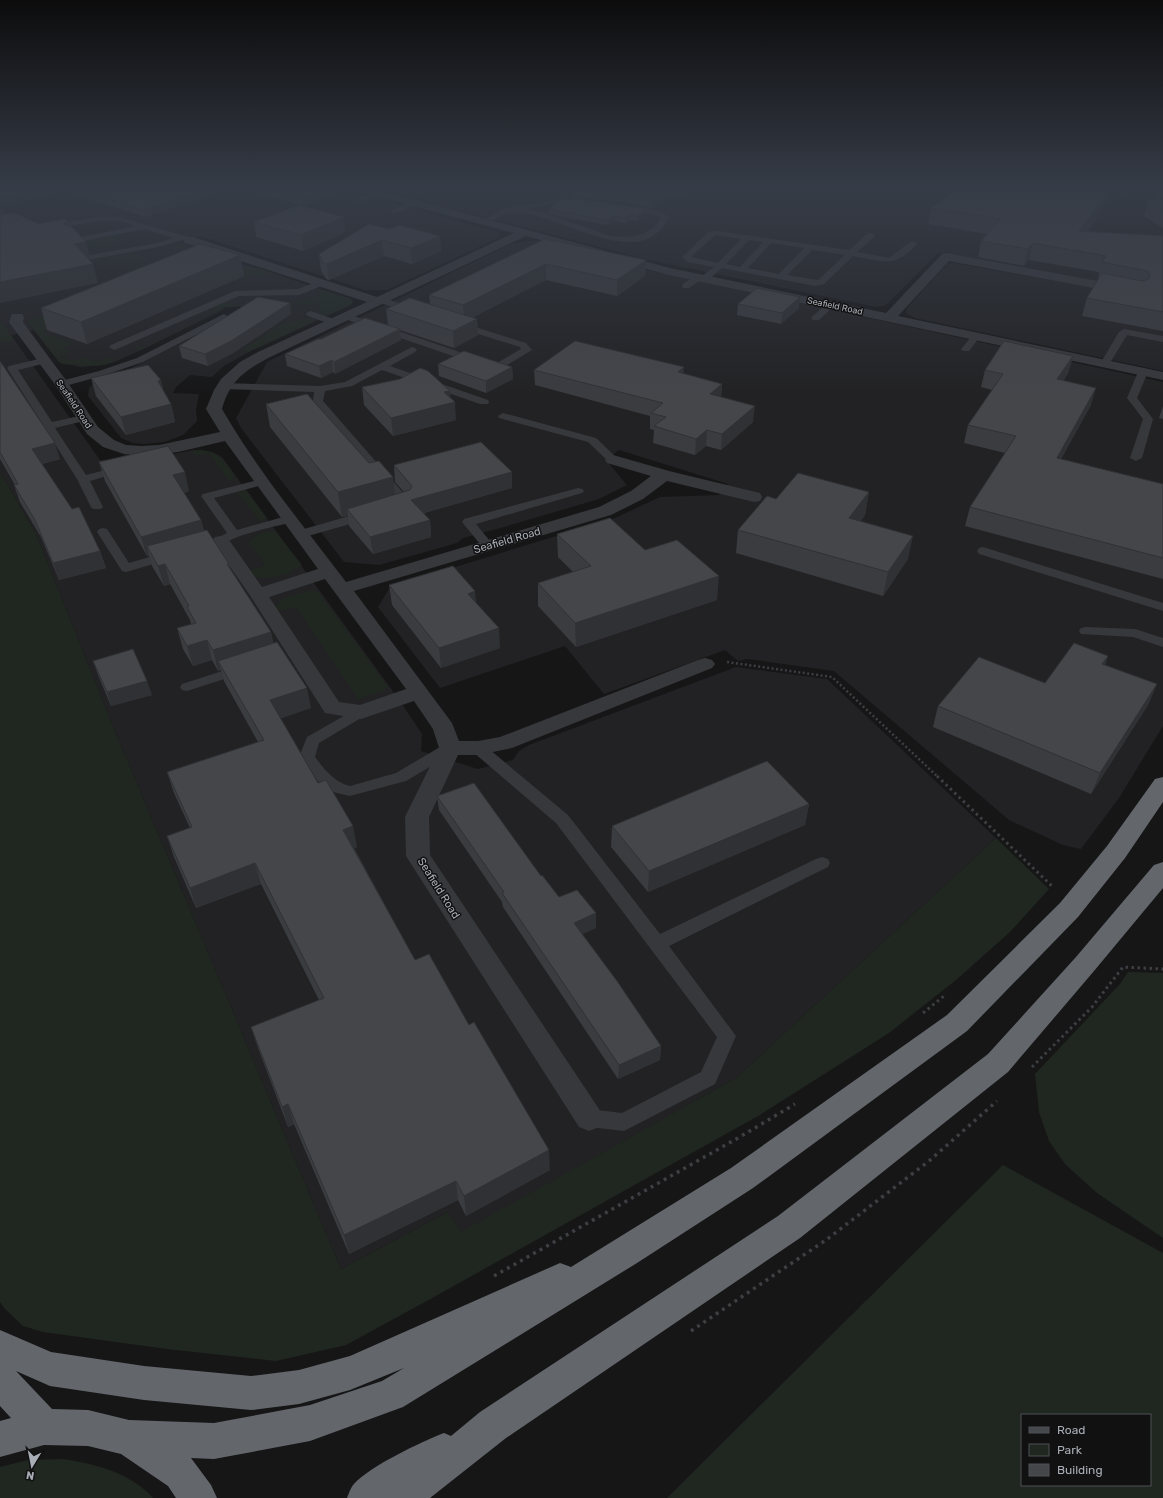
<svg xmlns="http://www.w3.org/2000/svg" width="1163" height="1498" font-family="Rubik,sans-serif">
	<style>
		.built { fill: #222224 }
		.green { fill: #202720; fill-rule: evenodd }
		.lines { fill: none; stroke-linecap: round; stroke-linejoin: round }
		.path-far2 { stroke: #3d3f43; stroke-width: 2.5; stroke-dasharray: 2 2.5; stroke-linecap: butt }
		.path-far1 { stroke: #3d3f43; stroke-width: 3; stroke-dasharray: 2.5 3.5; stroke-linecap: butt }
		.path { stroke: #3d3f43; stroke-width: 3.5; stroke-dasharray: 3 4.5; stroke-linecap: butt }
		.lane { fill: #37383c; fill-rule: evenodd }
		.street { fill: #37383c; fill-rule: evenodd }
		.secondary { fill: #45484c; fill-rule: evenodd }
		.highway { fill: #63676c; fill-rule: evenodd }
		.wall { fill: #3b3c40 }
		.shaded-wall { fill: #303134 }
		.building { fill: #45464a; stroke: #303134 }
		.labels { text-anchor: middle; stroke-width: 3; stroke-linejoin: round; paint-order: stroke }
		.far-street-label { font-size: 9px; fill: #a9aeb6; stroke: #111112 }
		.street-label { font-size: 11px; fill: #a9aeb6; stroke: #111112 }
	</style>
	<rect width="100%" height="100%" fill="#161617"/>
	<path class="built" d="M0,187H337L499,233L500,236L498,238L387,290H365L200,236L183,242L190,245L189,247L349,298L353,301L349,306L247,353L224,366L212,377L190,375L176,387L173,393L199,394L196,410L197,421L183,435L165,442L143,444L133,443L121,438L88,396L89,388L93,384L131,368L221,323L246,306L225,307L220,311L141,350L115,362L104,365L81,367L59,362L34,330L11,335L100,460L157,457L194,450L212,452L222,457L400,701L422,734L421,751L478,769L513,760L519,751L529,745L736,667L827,679L996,838L736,1078L461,1233L448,1212L341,1269L115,731L36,534L0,472Z
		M370,187H1121L1163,195V295L938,253L888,303L884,306L876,307L649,260Z
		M527,241H538L648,270L1163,382V726L1119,798L1081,849L1063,845L1009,820L834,671L747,659L738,661L725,650L604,694L565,646L440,688L378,607L390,587L615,518L660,497L719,495L728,484L619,450L606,460L627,485L599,499L497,529L463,538L457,543L379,565L344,562L241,428L236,418L267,362L511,244Z
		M953,263L1163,300V371L915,318L907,314L906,311L907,308L947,264Z"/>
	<path class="green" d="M119,234L126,242L78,251L71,243Z
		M183,244L212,251L211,254L237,262L236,264L228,268L237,271L249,267L259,268L299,282L298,284L291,283L295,281L272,274L263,277L253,274L247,277L202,263L207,261L201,259L213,254L188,246L174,251L168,247L137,253L142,257L129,260L139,269L150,267V269L129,277L124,274L137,271L123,257L83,265L81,263Z
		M319,289L349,298L353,301L352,304L329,315L320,314V303L293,304L292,310L286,313L245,306L225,307L220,311L141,350L133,349L136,345L144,347L218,311L210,308L229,300H231V305L301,302L321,293L313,290Z
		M44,315L71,320L42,332L73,344L62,348L71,352L60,357L71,361L83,357L96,362C103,360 111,355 117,360L104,365L90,366L63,364L59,362L29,323L28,321Z
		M307,318L313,319L315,321L248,352L242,350L287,321L293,322Z
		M0,323H3L14,340L0,343Z
		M200,450C220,452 225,461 235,476L229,482L209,453L195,456L192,451Z
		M0,472L36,534L115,731L341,1269L448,1212L461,1232L736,1078L996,838L1049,889L1010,932L956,980L889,1033L758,1116L425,1302L346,1345L276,1361L167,1349L43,1332L23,1326L4,1308L0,1302Z
		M247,491L267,518L260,521L237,492Z
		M275,531L302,565C291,573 258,586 249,571L266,565L248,542L260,533Z
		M312,590L318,592L388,687L383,691L358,699L296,607L277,612L276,606L283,598Z
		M1128,972L1163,973V1238L1097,1193L1065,1164L1049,1141L1039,1112L1035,1074L1120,984Z
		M1003,1165L1163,1253V1498H667ZM1022,1415H1150V1485H1022Z
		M63,1459C95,1464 130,1472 153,1498H0V1467L28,1460Z"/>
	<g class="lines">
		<path class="path-far2" d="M727,662L832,677L938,777"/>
		<path class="path-far1" d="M937,776L1054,888
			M923,1013L944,996
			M1032,1067L1092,1007L1123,967L1163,969"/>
		<path class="path" d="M494,1276L738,1138L795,1104
			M691,1331L826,1240L929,1161L997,1101"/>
		<path class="lane" d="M1123,187H1130L1126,195H1123L1119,193Z
			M1159,189H1163V196L1161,199L1163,200V205L1153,200Z
			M377,191L381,193L380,195L359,202L355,200Z
			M578,198L582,200L581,202L557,203L525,209L545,213L610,236C629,238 651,237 661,218L656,215L623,209V205L661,211L669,217C640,278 555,208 512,213C504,213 494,220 487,224H484L480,222L505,208L515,206L535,204L557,199Z
			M411,201H414L418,203L398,213H392L391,211Z
			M99,217H119L192,238L193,240L189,242L182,240L158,247L93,259H90L89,257L90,255L157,243L173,238L145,229L74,243H71V239L136,226L119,221H99L47,229L43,227L47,225Z
			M717,231L849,250L868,233H871L875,235L874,237L857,252L889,258L910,242H916L917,244C895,269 881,261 853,256L824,284L815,286L722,268L708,280L702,279L689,288H683L682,286L683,284L696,275L702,276L714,267L687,262L682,257L708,232ZM717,235L741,239L718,263L691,257L714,236ZM749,240L763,242L740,267L726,264ZM771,243L804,248L779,274L748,268ZM812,250L845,255L818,280L787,275Z
			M321,280L325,283L324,285L299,295L239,296L117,349L114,350L109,347L111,345L235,291L298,289Z
			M380,297L419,309L421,311L416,314L377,302L376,300L377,298Z
			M830,302L833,303L834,305L833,307L819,320H813L811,318L813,316L827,303Z
			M311,311L336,320L338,322L333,325L308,316L306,314L308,312Z
			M345,313L489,362L497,363L521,349L520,347L456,327L454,325L456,323H462L526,343L532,350L502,368H488L342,318L340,316L342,314Z
			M224,314L229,317L227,319L143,362L105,375L65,386L61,387L56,384L57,382L99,371L137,358Z
			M1124,329L1163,336V342L1127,335L1108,366H1102L1100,364L1119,332Z
			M976,333L979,334L981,336L979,338L969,351H963L961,349L963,347L973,334Z
			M412,347L415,348L417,350L415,352L390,366L488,400L489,402L488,404H480L382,370L352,386L325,391L323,401L413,504C410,509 403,510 398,508L396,506L400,503L314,403L313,401L314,392L223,389L218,386L223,383L320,386L345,382Z
			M43,358L48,361L46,363L18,370L52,422L84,415L89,418L88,420L55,428L86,475L109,469L116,463L120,462L126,465L117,473L90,481L103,507L101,509H93L91,507L77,479L7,368L9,366Z
			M1143,369L1148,372L1137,398L1153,419L1142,458L1136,461L1130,458L1143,419L1127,398L1138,372Z
			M503,413L596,438L619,460L617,462H609L588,442L499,418L498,416Z
			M262,479L266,480L268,482L266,484L214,498L237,530L290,515L294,516L296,519L294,522C276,526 258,530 240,536C228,540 217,550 205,547L203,544L205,541L217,538L227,533L201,496L203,494Z
			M578,488L582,489L584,491L582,493L476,524L494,546L492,549H484L462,522L464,519Z
			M367,511L371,512L373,515L371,518L301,538L297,537L295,534L297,531Z
			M103,528L107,529L129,563L170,551L174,552L176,555L174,558L126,572L122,571L97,532L99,529Z
			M983,547L1163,603V611L979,554L977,551L979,548Z
			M1086,627L1135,629L1163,638V647L1133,637L1081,634L1079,631L1081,628Z
			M241,665L246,666L248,669L246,672L187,691L182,690L180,687L182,684Z
			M361,707L366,709L368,712L366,715L319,743L315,757C324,769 334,782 350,786L396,773L445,744L450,743L455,744L457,748L455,752L406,781L350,796L333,792L322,785L313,776L299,757L307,737L356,709Z
			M478,743L483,744L568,815L660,934L816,859L822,857L828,859L830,863L828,867L669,946L736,1036L715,1084L624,1131L589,1127L582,1124L579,1118L582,1112L589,1109L622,1113L701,1072L717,1037L556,823L473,752L471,748L473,744Z"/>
		<path class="street" d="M349,187H367L670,268L886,313L942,254L946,253L1125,286L1130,287L1131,290L1130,293L1125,294L949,261L898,316L1163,372V380L669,275L526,236L268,358C243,372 230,381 222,409C257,470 303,525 346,582L599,507L631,491L651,476L607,463L605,460L607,457L613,455L669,471L760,493L762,497L760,501L754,502L667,481L643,499L611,515L354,591L452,723L459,741H478L500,737L698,660L705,658L712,660L715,664L712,668L512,748L478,755H458L429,817L430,855L599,1109L604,1118L599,1127L589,1131L579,1127L406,856L405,817L439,748L433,729L414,701L361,719L325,713L249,594L212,541L215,537L221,536L227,537L262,587L318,569L225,441L178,452L141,456L124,454L103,447L87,434L56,386L9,322L12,314H22L24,317L23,322L28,329L68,383L98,427L114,440L126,445L141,446L159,445L220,432L206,409L214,390L221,379L240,362L258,352L367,302L185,243L183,240L185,237H193L377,297L514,233L350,189ZM325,579L406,689L360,705L339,702L269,597Z"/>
		<path class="secondary" d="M1138,187L1163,188V194L1139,189Z"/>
		<path class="highway" d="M1163,777V802L1125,858L1078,917L967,1031L753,1188L637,1263L403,1407L310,1441L214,1459L191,1458L211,1485L217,1498H176L168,1486L121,1454L88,1446L44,1445L0,1457V1421L11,1418L0,1406V1330L51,1352L144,1366L251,1376L299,1370L350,1356L560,1263L571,1267L731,1168L947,1015L1060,903L1107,846L1155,779ZM404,1368L382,1381L310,1405L214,1423L129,1420L88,1410L52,1409L16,1371L50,1386L144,1400L251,1410L299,1404L350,1390Z
			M1163,862V888L1094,971L1008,1072L800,1238L506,1438L430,1498H347C349,1493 351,1487 354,1484C370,1466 421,1442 444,1433L451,1436L480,1412L778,1216L988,1054L1076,957L1154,865Z"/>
	</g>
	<path class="wall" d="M0,187H348V189L303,206L234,187L145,217L63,190L3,206L0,203Z
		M382,187H407L400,191Z
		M461,187H487L481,191Z
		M573,187H695L683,196L669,194L652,208L624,202L573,197Z
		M949,187H1085L1083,189L1108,193L1103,209L1087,232L1163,236V331L1082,316L1087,298L1099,279H1098L1099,272L1029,260L1024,266L978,257L981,241L987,234L928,224L931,208L958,189Z
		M1163,199V228L1144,216L1148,200Z
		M549,208L644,214L637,221L630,220L625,223L614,221L608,225L557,216L549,213Z
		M254,222L346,232L303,251L256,237Z
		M389,229L440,236L441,251L412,264L384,256L329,280L326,279L321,270L319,254Z
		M545,239L646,260L645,276L617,296L546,280L473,317L477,319L478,335L454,348L400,330L401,340L335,374L333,372L321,378L287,366L285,354L321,339L388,325L386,309L430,304L429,295Z
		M240,255L244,276L87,344L47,330L41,308Z
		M738,304L799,308L781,324L737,315Z
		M291,314L233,353L208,366L182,358L179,346Z
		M1073,356L1068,373L1063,381L1091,405L1061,459L1163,484V579L965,526L970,507L1005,453L964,443L968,425L992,390L981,387L985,370Z
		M0,361L60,459L42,464L100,551L106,568L59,580L41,537L20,502L14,485H15L0,459Z
		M438,364L512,367L513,379L486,393L439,376Z
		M534,370L684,374L722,384L721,397L753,422L721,450L706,446L695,455L653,443L654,430L650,429V416L535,385Z
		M91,378L171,404L175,422L126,435L96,396Z
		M362,387L450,391V398L456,420L393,436L364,405Z
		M266,404L395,495L404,492L395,482L394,465L512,488L424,513L430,520L431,537L373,554L349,526L348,516L342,517L270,427Z
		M1163,406V419L1159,418Z
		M99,462L189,491L184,493L201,520L204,531L229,564L230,568L271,632L273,643L311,708L280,718L318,783L357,847L354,848L415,960L550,1170L466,1216L458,1200L349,1254L294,1124L288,1127L258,1048L251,1027L319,1000L261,884L196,908L174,857L167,836L190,828L174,793L167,772L258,742L224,681L221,670L218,671L212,660L193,666L183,649L177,628L191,624L190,620L170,584L164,586L152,566L149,556H147L105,481Z
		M869,492L865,515L860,522L908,559L883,596L736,553L738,530L776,499Z
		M557,534L645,550L717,600L576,647L538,606V583L573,572L558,557Z
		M389,585L476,602L500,648L441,668L392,605Z
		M1108,656L1105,665L1157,684L1148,705L1091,794L933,727L938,706L1045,683Z
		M93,661L152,695L111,706L98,675Z
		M437,796L541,876L559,897L596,913V928L582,934L661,1046L660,1060L618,1079L503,907L502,902L439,810Z
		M809,804L805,825L648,892L611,847L612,826Z"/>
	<path class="shaded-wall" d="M46,187H63V190L3,206L1,199Z
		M213,187H234L145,217L143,210Z
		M334,187H348V189L303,206L302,199Z
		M400,187H407L400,191Z
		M481,187H487L481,191Z
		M660,187H669V194L652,208L653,193Z
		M683,187H695L683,196Z
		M1076,187H1085L1071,204Z
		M1108,193L1103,209L1075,248L1079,231Z
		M0,207H1L7,224L0,225Z
		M645,209L644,214L637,221V216Z
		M630,214V220L625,223V218Z
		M614,216V221L608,225V220Z
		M344,217L346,232L303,251L301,235Z
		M67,221L72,239L64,224Z
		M440,236L441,251L412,264L411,248Z
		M382,240L384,256L329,280L327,264Z
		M86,242L91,261L80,263L75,244Z
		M1033,243L1029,260L1024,266L1028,249Z
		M240,255L244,276L87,344L81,322Z
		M646,260L645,276L617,296V280Z
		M93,264L98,283L0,303V282Z
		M546,264V280L464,322L463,305Z
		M800,297L799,308L781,324L782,313Z
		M290,303L291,314L233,353L208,366L205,354Z
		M477,319L478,335L454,348L453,331Z
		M400,329L401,340L335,374L334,362Z
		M1073,356L1068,373L1052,397L1057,379Z
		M332,360L333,372L321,378L319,366Z
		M512,367L513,379L486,393V381Z
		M684,367L683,383L678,372Z
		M161,380L165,397L158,381Z
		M722,384L721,400L710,394Z
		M1096,388L1091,405L1051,476L1057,458Z
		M450,391L451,403L455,402L456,420L393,436L391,418L444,392Z
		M171,404L175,422L126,435L121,417Z
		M755,406L753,422L721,450L722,434Z
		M707,430L706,446L695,455L696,439Z
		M55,443L60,459L37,465L32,449Z
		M185,472L189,491L177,494L173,475Z
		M512,472V488L412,516L411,500Z
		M393,477L396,502L347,509L348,516L342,517L338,492Z
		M869,492L865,515L845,542L849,518Z
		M201,520L206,540L147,546L149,556H147L141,537Z
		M430,520L431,537L373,554L370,537Z
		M913,536L908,559L883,596L888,572Z
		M100,551L106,568L59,580L53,563Z
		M165,564L170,584L164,586L158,566Z
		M719,576L717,600L576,647L575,623Z
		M475,591L477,611L468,594Z
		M499,628L500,648L441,668L439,648Z
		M271,632L275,652L218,661L221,670L218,671L213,650Z
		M207,640L212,660L193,666L187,646Z
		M1108,656L1101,676L1102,664Z
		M147,681L152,695L111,706L107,692Z
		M1157,684L1148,705L1091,794L1100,773Z
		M307,688L311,708L274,721L270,700Z
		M809,804L805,825L648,892L649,871Z
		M353,826L357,847L347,851L343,830Z
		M255,863L261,884L196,908L190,888Z
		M596,913V928L574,938V923Z
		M661,1046L660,1060L618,1079L619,1065Z
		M288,1104L294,1124L288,1127L282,1107Z
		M549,1150L550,1170L466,1216L464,1196Z
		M456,1181L458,1200L349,1254L344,1235Z"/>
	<path class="building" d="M0,187H46L1,199H0Z
		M74,187H213L143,210Z
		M258,187H334L302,199Z
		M620,187H660L653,193Z
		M961,187H1076L1075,188L1108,193L1079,231L1163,236V312L1087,298L1102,273L1142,281L1149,279L1150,275L1148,271L1102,262L1106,256L1033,243L1028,249L981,241L1000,219L931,208Z
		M572,199L588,200L645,209L637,216L630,214L625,218L614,216L608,220L557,211L549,208L560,200Z
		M1163,199V209L1148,200Z
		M299,205L344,217L301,235L254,222Z
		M15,213L38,224L65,219L67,221L64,224L68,226H71L86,242L75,244L93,264L0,282V214Z
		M369,224L389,229L399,225L440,236L411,248L382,240L327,264L323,263L319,254Z
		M545,239L646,260L617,280L546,264L463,305L429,295Z
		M200,244L240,255L81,322L41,308Z
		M757,288L800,297L782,313L738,304Z
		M258,297L290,303L231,341L205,354L179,346Z
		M410,298L477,319L453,331L386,309Z
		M365,318L400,329L334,362L332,360L319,366L285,354L318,339H321Z
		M575,341L684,367L678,372L722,384L710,394L755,406L722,434L707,430L696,439L654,426L666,417L651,413L663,403L534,370Z
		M1004,341L1073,356L1057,379L1096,388L1057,458L1163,484V558L970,507L1016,436L968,425L1003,374L985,370Z
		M464,351L512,367L486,381L438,364Z
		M0,361L55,443L32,449L72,509L79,507L100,551L53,563L35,520L14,485L18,484L0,452Z
		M148,365L161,380L158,381L171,404L121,417L91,378Z
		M420,368L428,371L450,391L444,392L455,402L391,418L362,387L400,379Z
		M307,394L369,463L379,461L393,477L338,492L266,404Z
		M481,442L512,472L411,500L430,520L370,537L347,509L410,490L412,486L394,465Z
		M168,446L185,472L173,475L201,520L141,537L99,462Z
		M798,473L869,492L849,518L913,536L888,572L738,530L767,496L776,499Z
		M610,518L645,550L677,540L719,576L575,623L538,583L591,566L557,534Z
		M207,530L229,564H227L271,632L213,650L207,640L187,646L177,628L196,623L187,607L189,606L165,564L158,566L147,546Z
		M453,566L475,591L468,594L499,628L439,648L389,585Z
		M277,642L307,688L270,700L318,783L326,780L353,826L343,830L415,960L429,954L469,1025L474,1022L549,1150L464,1196L456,1181L344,1235L288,1104L282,1107L251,1027L324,998L255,863L190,888L167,836L192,827L167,772L264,740L218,661Z
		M1074,643L1108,656L1102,664L1157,684L1100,773L938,706L979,657L1045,683Z
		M133,649L147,681L107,692L93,661Z
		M767,761L809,804L649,871L612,826Z
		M474,783L541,876L542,875L559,897L577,890L596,913L574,923L617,981L661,1046L619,1065L502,893L504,892L437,796Z"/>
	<linearGradient id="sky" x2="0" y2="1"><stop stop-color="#0c0c0d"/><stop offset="0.47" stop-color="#363c47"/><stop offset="1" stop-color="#363c47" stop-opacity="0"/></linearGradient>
	<rect width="1163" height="397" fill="url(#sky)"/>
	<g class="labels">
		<g class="far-street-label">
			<text transform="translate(835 306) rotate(12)" y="3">Seafield Road</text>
			<text transform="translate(74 404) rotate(56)" y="3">Seafield Road</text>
		</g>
		<g class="street-label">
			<text transform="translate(507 540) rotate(-16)" y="4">Seafield Road</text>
			<text transform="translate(439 888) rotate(58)" y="4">Seafield Road</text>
		</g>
	</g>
	<rect x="1021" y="1414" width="130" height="72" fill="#111112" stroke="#4e5054"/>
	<rect x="1029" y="1427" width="20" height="6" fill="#45484c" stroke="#4e5054"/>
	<text x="1057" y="1434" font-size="12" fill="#a9aeb6">Road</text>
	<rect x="1029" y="1444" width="20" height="12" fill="#202720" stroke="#4e5054"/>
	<text x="1057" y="1454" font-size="12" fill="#a9aeb6">Park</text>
	<rect x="1029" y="1464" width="20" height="12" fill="#45464a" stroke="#4e5054"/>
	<text x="1057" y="1474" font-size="12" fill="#a9aeb6">Building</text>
	<g transform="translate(32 1466) rotate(190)" stroke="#111112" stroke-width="3" paint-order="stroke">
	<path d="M0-3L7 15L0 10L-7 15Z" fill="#a9aeb6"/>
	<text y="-6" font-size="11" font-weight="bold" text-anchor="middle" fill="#a9aeb6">N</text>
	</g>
</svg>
